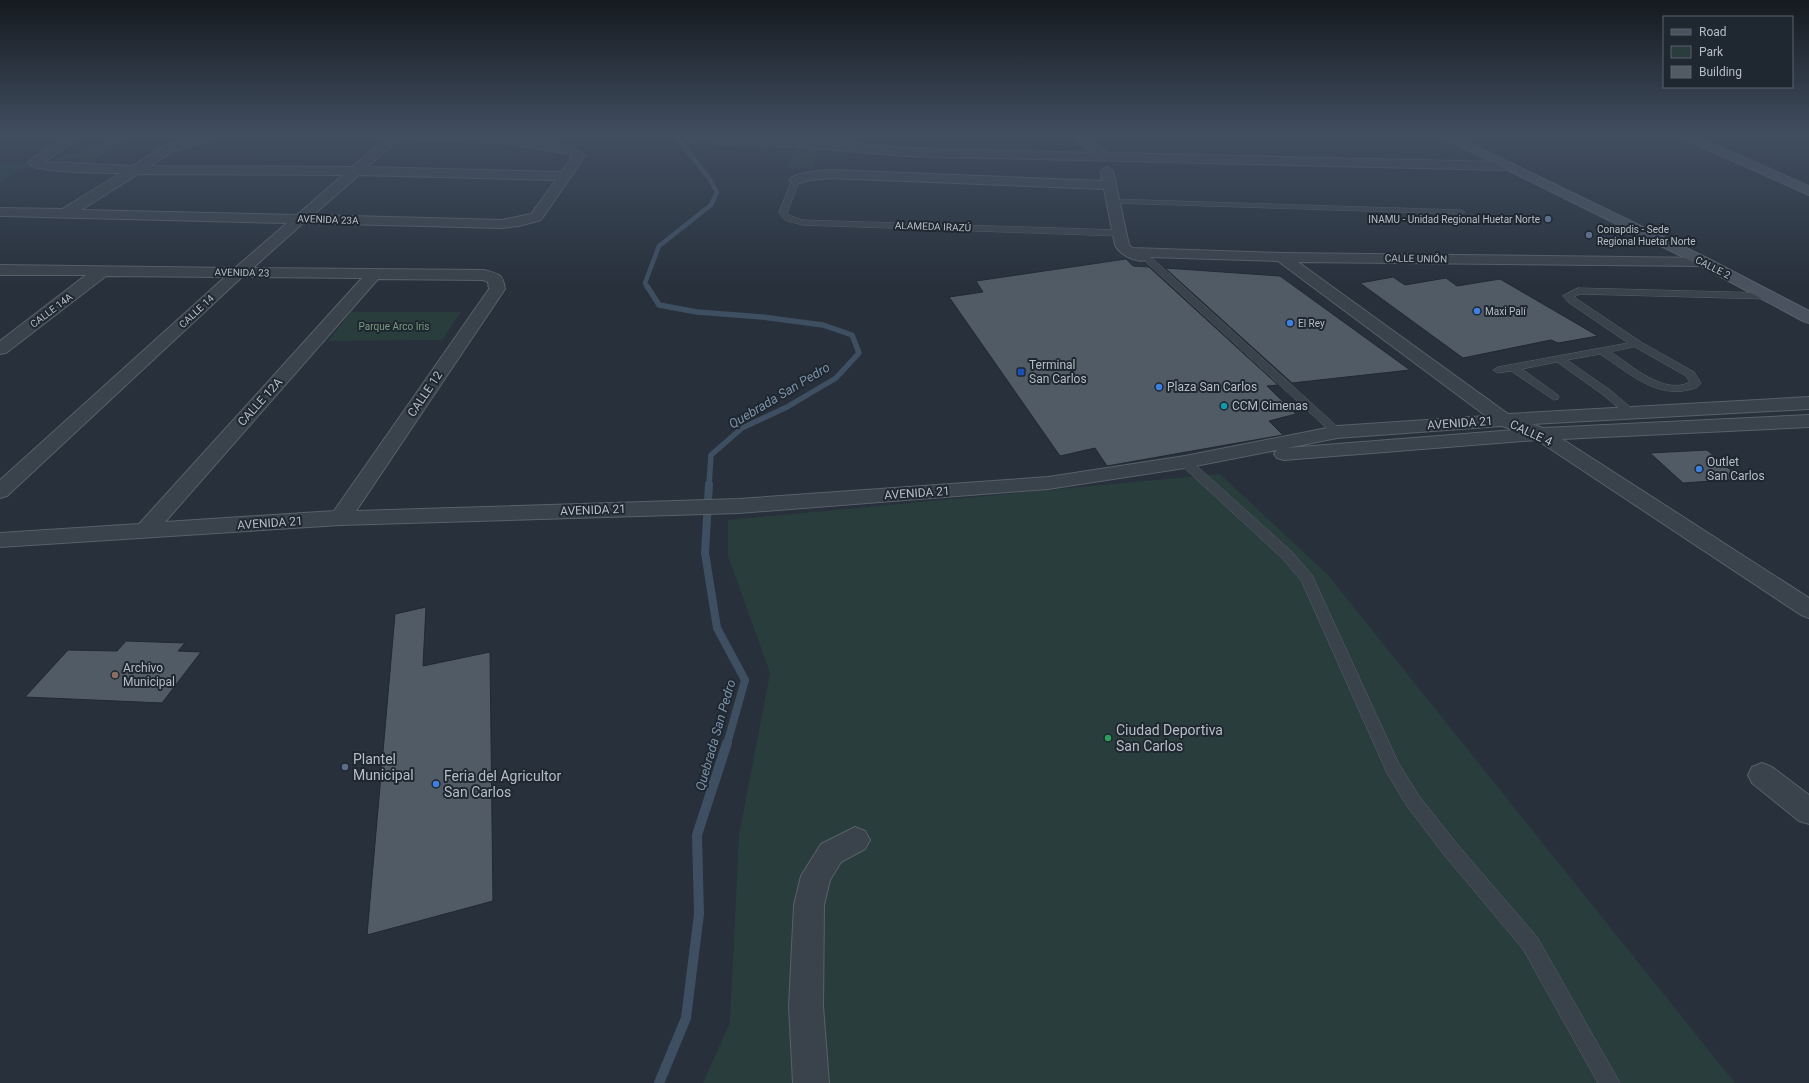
<svg xmlns="http://www.w3.org/2000/svg" width="1809" height="1083" font-family="Roboto,sans-serif">
	<style>
		.green { fill: #293d3d }
		.lines { fill: none; stroke-linecap: round; stroke-linejoin: round }
		.stream-far3 { stroke: #3e4f61; stroke-width: 4.5 }
		.stream-far2 { stroke: #3e4f61; stroke-width: 5.5 }
		.stream-far1 { stroke: #3e4f61; stroke-width: 8 }
		.stream { stroke: #3e4f61; stroke-width: 10 }
		.building { fill: #505b65; stroke: #212932 }
		.service-casing { stroke: #586069; stroke-width: 1 }
		.minor-casing { stroke: #586069; stroke-width: 2 }
		.secondary-casing { stroke: #586069; stroke-width: 2 }
		.service { fill: #3a424b; fill-rule: evenodd }
		.minor { fill: #3a424b; fill-rule: evenodd }
		.secondary { fill: #49525e; fill-rule: evenodd }
		.service-dot { fill: #5c6f8a; stroke: #1f2730; stroke-width: 1.5 }
		.shop-dot { fill: #3f7fe0; stroke: #1f2730; stroke-width: 1.5 }
		.transit-dot { fill: #1a4fb4; stroke: #1f2730; stroke-width: 1.5 }
		.culture-dot { fill: #0f9aa8; stroke: #1f2730; stroke-width: 1.5 }
		.education-dot { fill: #8d6e63; stroke: #1f2730; stroke-width: 1.5 }
		.leisure-dot { fill: #2e9e5b; stroke: #1f2730; stroke-width: 1.5 }
		.labels { text-anchor: middle; stroke-width: 4; stroke-linejoin: round; paint-order: stroke }
		.far-street-label { font-size: 10px; fill: #b6bdc6; stroke: #1f2730 }
		.far-poi-label { font-size: 10px; fill: #b6bdc6; stroke: #1f2730; text-anchor: start }
		.far-park-label { font-size: 10px; fill: #779a7d; stroke: #1f2730 }
		.poi-label { font-size: 12px; fill: #b6bdc6; stroke: #1f2730; text-anchor: start }
		.street-label { font-size: 12px; fill: #b6bdc6; stroke: #1f2730 }
		.water-label { font-size: 13px; font-style: italic; fill: #7a90a6; stroke: #1f2730 }
		.near-poi-label { font-size: 14px; fill: #b6bdc6; stroke: #1f2730; text-anchor: start }
	</style>
	<rect width="100%" height="100%" fill="#27303b"/>
	<path class="green" d="M133,135H204L195,138L134,137L86,164L78,158L59,161L54,158Z
		M682,135H711L706,139V143L688,144Z
		M797,148L820,149L811,169L786,168Z
		M25,163L27,166L0,182V165Z
		M351,312H461L442,340L328,341Z
		M1220,474L1328,575L1735,1083H703L730,1022L739,835L770,673L728,556V520Z"/>
	<g class="lines">
		<path class="stream-far3" d="M647,287L645,283L659,246L711,205L717,192L709,178L675,135"/>
		<path class="stream-far2" d="M647,286L659,305L697,312L762,317L823,325L852,335L859,353L836,378L787,407L742,428L711,455L709,485"/>
		<path class="stream-far1" d="M709,484L705,553L717,628L745,680L727,744"/>
		<path class="stream" d="M659,1083L686,1018L699,914L697,835L727,743"/>
	</g>
	<path class="building" d="M1126,259L1133,266L1149,267L1278,385L1267,386L1296,414L1269,421L1283,435L1107,466L1095,448L1060,456L949,297L983,292L976,281Z
		M1165,268L1280,276L1410,370L1292,383Z
		M1393,277L1405,285L1446,278L1457,286L1500,279L1598,336L1558,343L1551,340L1463,358L1360,283Z
		M1707,450L1741,479L1683,483L1650,453Z
		M426,607L423,666L490,652L493,901L367,935L395,614Z
		M126,641L185,643L178,651L201,652L162,703L25,697L68,650L117,651Z"/>
	<g class="lines">
		<g class="service-casing">
			<path id="service" d="M793,178L800,180L787,213L791,216L802,220L1120,230L1124,233L1120,236L802,225L785,220L779,213Z
				M1110,199L1461,210L1465,212L1461,214L1113,203H1110Z
				M1149,257L1152,258L1341,430L1343,432L1341,434H1333L1146,262V258Z
				M1578,288L1768,293L1773,296L1768,299L1580,294L1574,297L1641,342L1694,372L1701,383C1698,388 1693,389 1688,390C1655,398 1626,371 1600,354L1567,360L1610,390L1635,411L1637,413L1631,416L1627,415L1602,394L1557,362L1522,369L1558,395L1559,397L1558,399L1554,400L1511,371L1498,373L1493,370L1498,367L1628,343L1568,302L1563,296ZM1635,347L1686,376L1690,382C1664,396 1631,365 1611,352Z
				M1185,458L1189,459L1292,552L1312,575L1399,764L1419,796L1457,844L1537,937L1620,1083H1598L1523,949L1445,856L1407,806L1387,773L1301,580L1282,558L1181,465L1179,462Z"/>
		</g>
		<g class="minor-casing">
			<path id="minor" d="M69,135H84L44,162L132,166L166,145L201,135H221L219,138L174,151L150,166L352,167L386,139L378,138L376,135C410,135 568,131 585,156L541,220L519,226L502,228L303,223L253,268L484,270C498,274 503,273 505,289L356,511L739,499L1048,477L1185,456L1337,426L1486,416L1278,261L1149,257L1147,260C1136,263 1120,255 1115,245L1104,189L830,178L810,180L796,184L789,180C795,172 820,171 830,170L1102,181L1101,171L1107,167L1113,171L1129,245L1133,248L1282,253L1707,258L1710,261L1707,264L1702,266L1298,262L1508,414L1809,397V409L1532,424L1543,428L1809,415V427L1562,439L1809,598V618L1801,615L1537,440L1284,460L1277,458L1274,454L1277,450L1185,468L1048,489L739,513L340,525L0,547V533L139,524L362,278L242,277L7,496L0,498V480L225,277L106,276L6,353L0,354V341L86,275H0V265L235,268L287,223L0,216V208L62,209L121,173C105,173 35,173 28,163L30,160ZM400,139L493,142L566,153L572,157L561,172L367,167ZM138,174L343,175L297,215L81,210ZM359,175L556,180L531,214L502,220L313,215ZM378,279L483,280L488,282L489,289L334,511L165,522ZM1502,426L1514,430L1287,448L1337,438Z
				M1070,135H1084L1108,153L1505,162L1511,166L1505,170L906,156L789,146L716,145L710,141L716,137L789,138L906,148L1092,153Z
				M1762,763L1772,767L1809,795V824L1799,821L1752,783L1748,775L1752,767Z
				M855,827L865,831L870,840L865,849L841,862L830,880L824,905L823,1006L829,1083H793L789,1006L794,905L801,876L821,844Z"/>
		</g>
		<g class="secondary-casing">
			<path id="secondary" d="M1437,135H1453L1707,258L1809,311V323L1803,321L1697,264Z
				M1675,135H1692L1809,186V195Z"/>
		</g>
		<use href="#service" class="service"/>
		<use href="#minor" class="minor"/>
		<use href="#secondary" class="secondary"/>
	</g>
	<linearGradient id="sky" x2="0" y2="1"><stop stop-color="#151a20"/><stop offset="0.47" stop-color="#414e60"/><stop offset="1" stop-color="#414e60" stop-opacity="0"/></linearGradient>
	<rect width="1809" height="287" fill="url(#sky)"/>
	<g class="service-dot">
		<circle cx="1548" cy="219" r="4"/>
		<circle cx="1589" cy="235" r="4"/>
		<circle cx="345" cy="767" r="4"/>
	</g>
	<g class="shop-dot">
		<circle cx="1477" cy="311" r="4"/>
		<circle cx="1290" cy="323" r="4"/>
		<circle cx="1159" cy="387" r="4"/>
		<circle cx="1699" cy="469" r="4"/>
		<circle cx="436" cy="784" r="4"/>
	</g>
	<rect class="transit-dot" x="1017" y="368" width="8" height="8" rx="2"/>
	<circle class="culture-dot" cx="1224" cy="406" r="4"/>
	<circle class="education-dot" cx="115" cy="675" r="4"/>
	<circle class="leisure-dot" cx="1108" cy="738" r="4"/>
	<g class="labels">
		<g class="far-street-label">
			<text transform="translate(328 219) rotate(2)" y="4">AVENIDA 23A</text>
			<text transform="translate(933 226) rotate(2)" y="4">ALAMEDA IRAZÚ</text>
			<text transform="translate(1416 258) rotate(1)" y="4">CALLE UNIÓN</text>
			<text transform="translate(1713 267) rotate(27)" y="4">CALLE 2</text>
			<text transform="translate(242 272) rotate(1)" y="4">AVENIDA 23</text>
			<text transform="translate(51 310) rotate(-37)" y="4">CALLE 14A</text>
			<text transform="translate(196 311) rotate(-43)" y="4">CALLE 14</text>
		</g>
		<g class="far-poi-label">
			<text x="1540" y="223" text-anchor="end">INAMU - Unidad Regional Huetar Norte</text>
			<text x="1597" y="233">Conapdis - Sede<tspan x="1597" dy="12">Regional Huetar Norte</tspan></text>
			<text x="1485" y="315">Maxi Palí</text>
			<text x="1298" y="327">El Rey</text>
		</g>
		<g class="far-park-label">
			<text x="394" y="330">Parque Arco Iris</text>
		</g>
		<g class="poi-label">
			<text x="1029" y="369">Terminal<tspan x="1029" dy="14">San Carlos</tspan></text>
			<text x="1167" y="391">Plaza San Carlos</text>
			<text x="1232" y="410">CCM Cimenas</text>
			<text x="1707" y="466">Outlet<tspan x="1707" dy="14">San Carlos</tspan></text>
			<text x="123" y="672">Archivo<tspan x="123" dy="14">Municipal</tspan></text>
		</g>
		<g class="street-label">
			<text transform="translate(425 394) rotate(-56)" y="4">CALLE 12</text>
			<text transform="translate(260 402) rotate(-48)" y="4">CALLE 12A</text>
			<text transform="translate(1460 423) rotate(-4)" y="4">AVENIDA 21</text>
			<text transform="translate(1531 433) rotate(25)" y="4">CALLE 4</text>
			<text transform="translate(917 493) rotate(-4)" y="4">AVENIDA 21</text>
			<text transform="translate(593 510) rotate(-2)" y="4">AVENIDA 21</text>
			<text transform="translate(270 523) rotate(-4)" y="4">AVENIDA 21</text>
		</g>
		<g class="water-label">
			<text transform="translate(779 395) rotate(-31)" y="5">Quebrada San Pedro</text>
			<text transform="translate(715 735) rotate(-74)" y="5">Quebrada San Pedro</text>
		</g>
		<g class="near-poi-label">
			<text x="1116" y="735">Ciudad Deportiva<tspan x="1116" dy="16">San Carlos</tspan></text>
			<text x="353" y="764">Plantel<tspan x="353" dy="16">Municipal</tspan></text>
			<text x="444" y="781">Feria del Agricultor<tspan x="444" dy="16">San Carlos</tspan></text>
		</g>
	</g>
	<rect x="1663" y="16" width="130" height="72" fill="#1f2730" stroke="#5b636c"/>
	<rect x="1671" y="29" width="20" height="6" fill="#49525e" stroke="#5b636c"/>
	<text x="1699" y="36" font-size="12" fill="#b6bdc6">Road</text>
	<rect x="1671" y="46" width="20" height="12" fill="#293d3d" stroke="#5b636c"/>
	<text x="1699" y="56" font-size="12" fill="#b6bdc6">Park</text>
	<rect x="1671" y="66" width="20" height="12" fill="#505b65" stroke="#5b636c"/>
	<text x="1699" y="76" font-size="12" fill="#b6bdc6">Building</text>
</svg>
